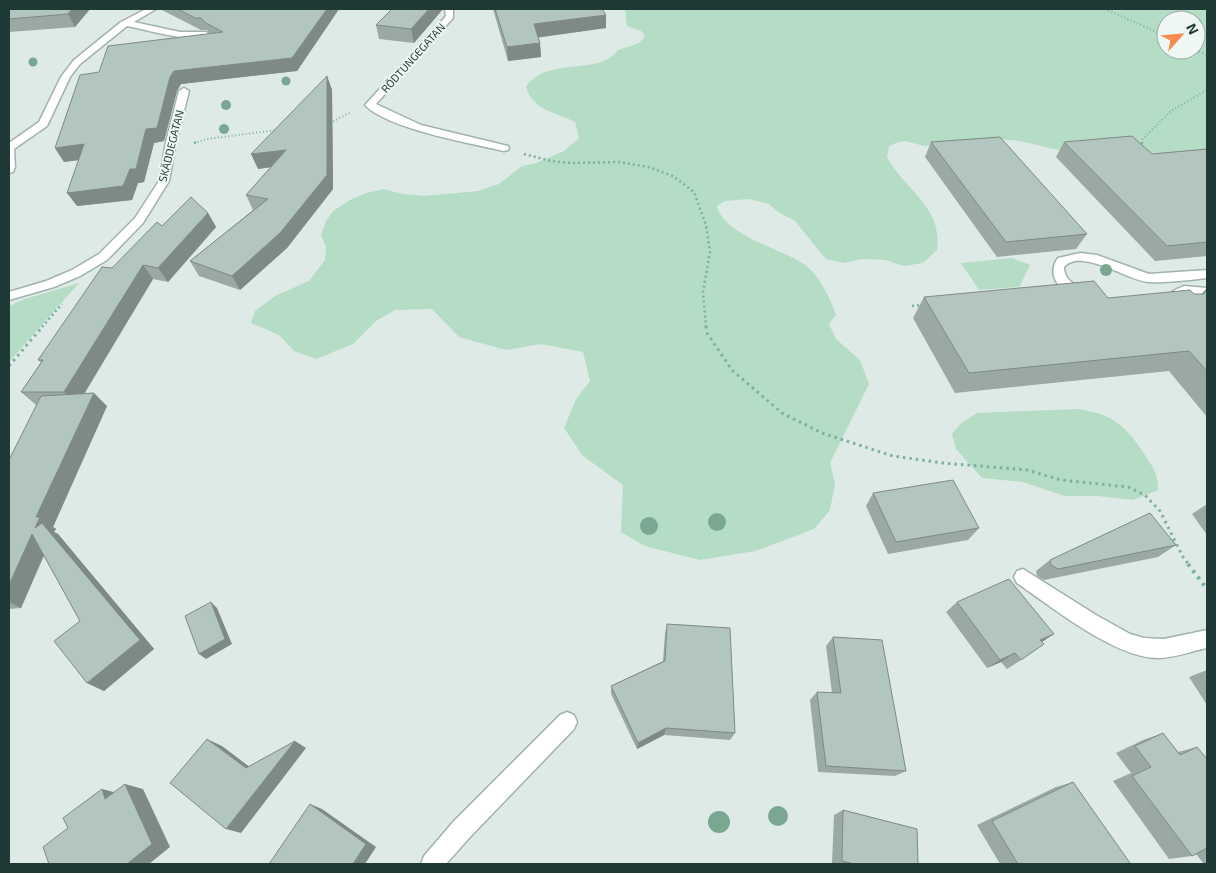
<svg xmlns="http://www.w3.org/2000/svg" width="1216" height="873" font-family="'Exo 2',sans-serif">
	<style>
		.green { fill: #b5dcc4; fill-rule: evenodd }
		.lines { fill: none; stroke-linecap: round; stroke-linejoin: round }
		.minor-casing { stroke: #a1b2ae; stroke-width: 3 }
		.path-far3 { stroke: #7dafa5; stroke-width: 2; stroke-dasharray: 1 2.5; stroke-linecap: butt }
		.path-far2 { stroke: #7dafa5; stroke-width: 2.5; stroke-dasharray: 2 3; stroke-linecap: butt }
		.path-far1 { stroke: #7dafa5; stroke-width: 3; stroke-dasharray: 2.5 4; stroke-linecap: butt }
		.path { stroke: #7dafa5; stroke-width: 4; stroke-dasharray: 3 5; stroke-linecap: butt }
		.minor { fill: #fff; fill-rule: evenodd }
		.tree { fill: #7aa792 }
		.wall { fill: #9aa9a4 }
		.shaded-wall { fill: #7d8a86 }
		.building { fill: #b3c5bf; stroke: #7d8a86 }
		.labels { text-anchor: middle; stroke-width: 4; stroke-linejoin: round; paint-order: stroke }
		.far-street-label { font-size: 11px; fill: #1f3a36; stroke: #eef7f3 }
	</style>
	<rect width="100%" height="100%" fill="#deeae6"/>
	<path class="green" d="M625,9H1207V155L1152,153L1133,149L1063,151L1020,141L997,139L961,146H924L906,141L896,143L889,146L887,157C905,191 943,206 937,250L923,263L904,266L885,260L863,259L843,263L826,259L795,221L778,212L769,204L749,199L725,201L717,206C724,236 782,248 805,265C819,275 831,300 836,315L829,324L836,339L860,360L869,384L830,463L835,484L830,510L814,529L755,551L700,560L645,546L621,532L623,485L583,456L564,428L576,399L590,381L583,352L541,344L506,350L459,337L432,309L395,310L376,321L353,344L316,359L294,351L279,335L251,323L255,311L275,296L309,281L325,260L326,247L321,235L326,221L333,211L350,200L367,193L383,189L403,194L424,196L478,191L499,184L522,166L536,163L564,151L579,138L575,122C556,112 533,111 526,87C548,55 599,77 618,50C628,46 641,46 645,35L641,31L627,26ZM1166,20H1196V50H1166Z
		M1012,258L1030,265L1019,287L979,290L961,263Z
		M79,283L9,362V306L25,299Z
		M1077,409C1113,414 1125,425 1145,455C1154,469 1158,473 1158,490L1133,500L1098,496H1065L1023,482L982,478L956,449L952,434L961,423L977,413Z"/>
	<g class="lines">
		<g class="minor-casing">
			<path id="minor" d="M146,9H156L134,22L180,32H206L210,35C196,45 145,29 127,26L80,64L70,77L47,126L14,149L15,167L13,172L9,173V143L39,122L61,77L74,60L121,22Z
				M445,9H453V18L376,104L421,125L508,146L509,148L508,150L504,151C470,143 388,129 365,105L440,23L446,16Z
				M184,88L189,91L176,142L169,181L143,223L107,260L80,276L54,287L9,300V292L46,281L72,270L99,254L135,218L159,181L166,142L179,91Z
				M1080,253L1097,255L1149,274L1207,270V278C1188,280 1168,283 1149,282C1128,281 1081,247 1064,267C1064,283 1079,284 1086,295L1080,299C1062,294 1045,276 1058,258Z
				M1184,286L1207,288V296L1189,294L1180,299L1182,304L1181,307H1171L1167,298C1171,291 1177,289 1184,286Z
				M1023,569L1096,615L1130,634L1144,638L1164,639L1207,630V648C1192,651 1174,658 1158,658C1115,658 1052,607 1017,583L1014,577L1017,571Z
				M567,712L574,715L577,722L574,729L470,837L446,864H421L424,856L454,821L560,715Z"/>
		</g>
		<path class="path-far3" d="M1105,9L1166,36
			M1196,50L1207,55
			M330,123L351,112
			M194,143L207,139L277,130
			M1142,143V140L1171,111L1207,90"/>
		<path class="path-far2" d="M1142,142V149
			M194,143L198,142
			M524,154L551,161L571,163L619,162L648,167L673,176L694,192L706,225L710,252L703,292L706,327
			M912,306L922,305
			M42,327L62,304"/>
		<path class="path-far1" d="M706,326L707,333L732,370L782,413L822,433L893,456L943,463L1027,470L1061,480L1128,487L1145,495L1160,511L1183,557L1189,565
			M9,366L43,326"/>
		<path class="path" d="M1188,564L1207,589"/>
		<use href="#minor" class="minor"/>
	</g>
	<g class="tree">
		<circle cx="33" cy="62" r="4.5"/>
		<circle cx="286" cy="81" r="4.5"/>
		<circle cx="226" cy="105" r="5"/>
		<circle cx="224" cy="129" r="5"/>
		<circle cx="1106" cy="270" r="6"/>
		<circle cx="717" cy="522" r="9"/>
		<circle cx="649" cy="526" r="9"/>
		<circle cx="778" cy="816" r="10"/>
		<circle cx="719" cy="822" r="11"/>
	</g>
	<path class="wall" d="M9,9H90L75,27L9,32Z
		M160,9H339L297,71L181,84L177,91L164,141L154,143L144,182L138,183L132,200L77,206L79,160L64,162L55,148L99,72L210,34L207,30H201Z
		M392,9H443L414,43L379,39L376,25Z
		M493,9H602L606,15V28L538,37L540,43L541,57L508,61Z
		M327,76L332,90L333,189L287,248L240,290L199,276L190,261L253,210L246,195L271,167L258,169Z
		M931,142L1087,234L1076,249L997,257L925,157Z
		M1064,142L1152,154L1207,149V256L1155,261L1056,157Z
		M208,213L216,227L168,282L153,279L85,393L107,406L53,527L56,529L54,532L58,534L154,649L104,691L87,683L80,621L44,556L21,608L9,609V460L37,405H36L21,392L41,362L38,360L112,268L162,226Z
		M1207,288V417L1169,371L955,393L913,318L924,297L1108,298L1201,294Z
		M873,493L979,528L968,540L888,554L866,506Z
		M1207,504V535L1192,514Z
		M1176,545L1158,557L1044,580L1037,576L1036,571L1050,560Z
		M957,602L1042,642L1021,660L1007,669L1001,662L987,668L946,612Z
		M667,624L735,733L730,740L664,735L637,749L611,694V686L663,661L665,634Z
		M833,637L906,771L895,776L818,772L810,700L817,692L832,693L826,646Z
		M1207,670V705L1189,677Z
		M1163,733L1178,752L1197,747L1207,759V864H1204L1196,854L1192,856L1169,859L1113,781L1131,773L1116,753L1143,740Z
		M1073,782L1128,864H1000L977,825L1056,787Z
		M843,810L918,864H835L832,863L834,815Z"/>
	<path class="shaded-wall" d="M72,9H90L75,27L68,14Z
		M327,9H339L297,71L181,84L177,91L164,141L154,143L144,182L138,183L132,200L77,206L67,193L130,169L146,129L170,77L174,71Z
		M429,9H443L414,43L411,29Z
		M606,15V28L535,38L534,24Z
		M540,43L541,57L508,61L507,47Z
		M327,76L332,90L333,189L287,248L240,290L232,276Z
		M84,144L93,158L64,162L55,148Z
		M286,150L293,164L258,169L251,154Z
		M208,213L216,227L168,282L158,268Z
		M143,265L153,279L77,405L64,392Z
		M94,393L107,406L53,527L56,529L54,532L58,534L154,649L104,691L87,683L140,640L35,528L36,517Z
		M32,534L48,545L21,608L9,602V585Z
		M211,602L217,608L232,644L206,659L199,654Z
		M1054,634L1039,644L1040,640Z
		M1015,653L1001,662L987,668L1000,660Z
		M666,728L664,735L637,749L638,743Z
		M207,739L222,746L259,774L246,768Z
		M295,741L306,748L241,833L226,829Z
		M125,784L143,789L170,847L149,864H127Z
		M102,789L121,794L105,799Z
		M310,804L322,809L376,847L365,864H353Z"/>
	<path class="building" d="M9,9H72L68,14L9,19Z
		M178,9H327L292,58L174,71L170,77L157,128L146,129L136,169H130L123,186L67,193L84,144L55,148L80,75L99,72L108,46L223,32L206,23L201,18H195Z
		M392,9H429L411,29L376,25Z
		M495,9H602L606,15L534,24L540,43L507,47Z
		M327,76V175L280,233L232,276L190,261L268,199L246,195L286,150L251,154Z
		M1132,136L1152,154L1207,149V242L1167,246L1064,142Z
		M1000,137L1087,234L1006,242L931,142Z
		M191,197L208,213L158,268L143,265L64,392H21L43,360H38L102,267L112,268L157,222L162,226Z
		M1094,281L1108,298L1190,290L1194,294H1204L1207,288V371L1189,351L969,373L924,297Z
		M94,393L36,517H40L35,528L42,523L140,640L87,683L54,641L80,621L32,534L9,585V460L41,396Z
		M953,480L979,528L896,542L873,493Z
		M1150,513L1176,545L1058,569L1051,565L1050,560Z
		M1009,579L1054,634L1040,640L1044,644L1021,660L1015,653L1000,660L957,602Z
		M211,602L225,639L199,654L185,616Z
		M667,624L730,628L735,733L666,728L638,743L611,686L665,661Z
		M833,637L882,640L906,771L826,766L817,692L841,693Z
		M1163,733L1180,755L1197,747L1207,759V848L1192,856L1132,776L1151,767L1135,746Z
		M207,739L246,768L295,741L226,829L170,783Z
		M1073,782L1130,863L1128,864H1018L992,821Z
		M125,784L152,844L127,864H49L43,847L68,828L63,818L102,789L105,799Z
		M310,804L366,844L353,864H269Z
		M843,810L917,829L918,864H854L842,861Z"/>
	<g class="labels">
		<g class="far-street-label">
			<text transform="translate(413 58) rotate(-48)" y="4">RÖDTUNGEGATAN</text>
			<text transform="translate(171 146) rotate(-76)" y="4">SKÄDDEGATAN</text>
		</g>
	</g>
	<rect width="1216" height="873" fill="none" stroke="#1f3a36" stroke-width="20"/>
	<g transform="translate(1181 35) rotate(63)"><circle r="24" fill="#eef7f3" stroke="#9baba7"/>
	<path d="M0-4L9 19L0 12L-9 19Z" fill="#f68c50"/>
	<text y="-8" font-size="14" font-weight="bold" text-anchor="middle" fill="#1f3a36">N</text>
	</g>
</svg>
